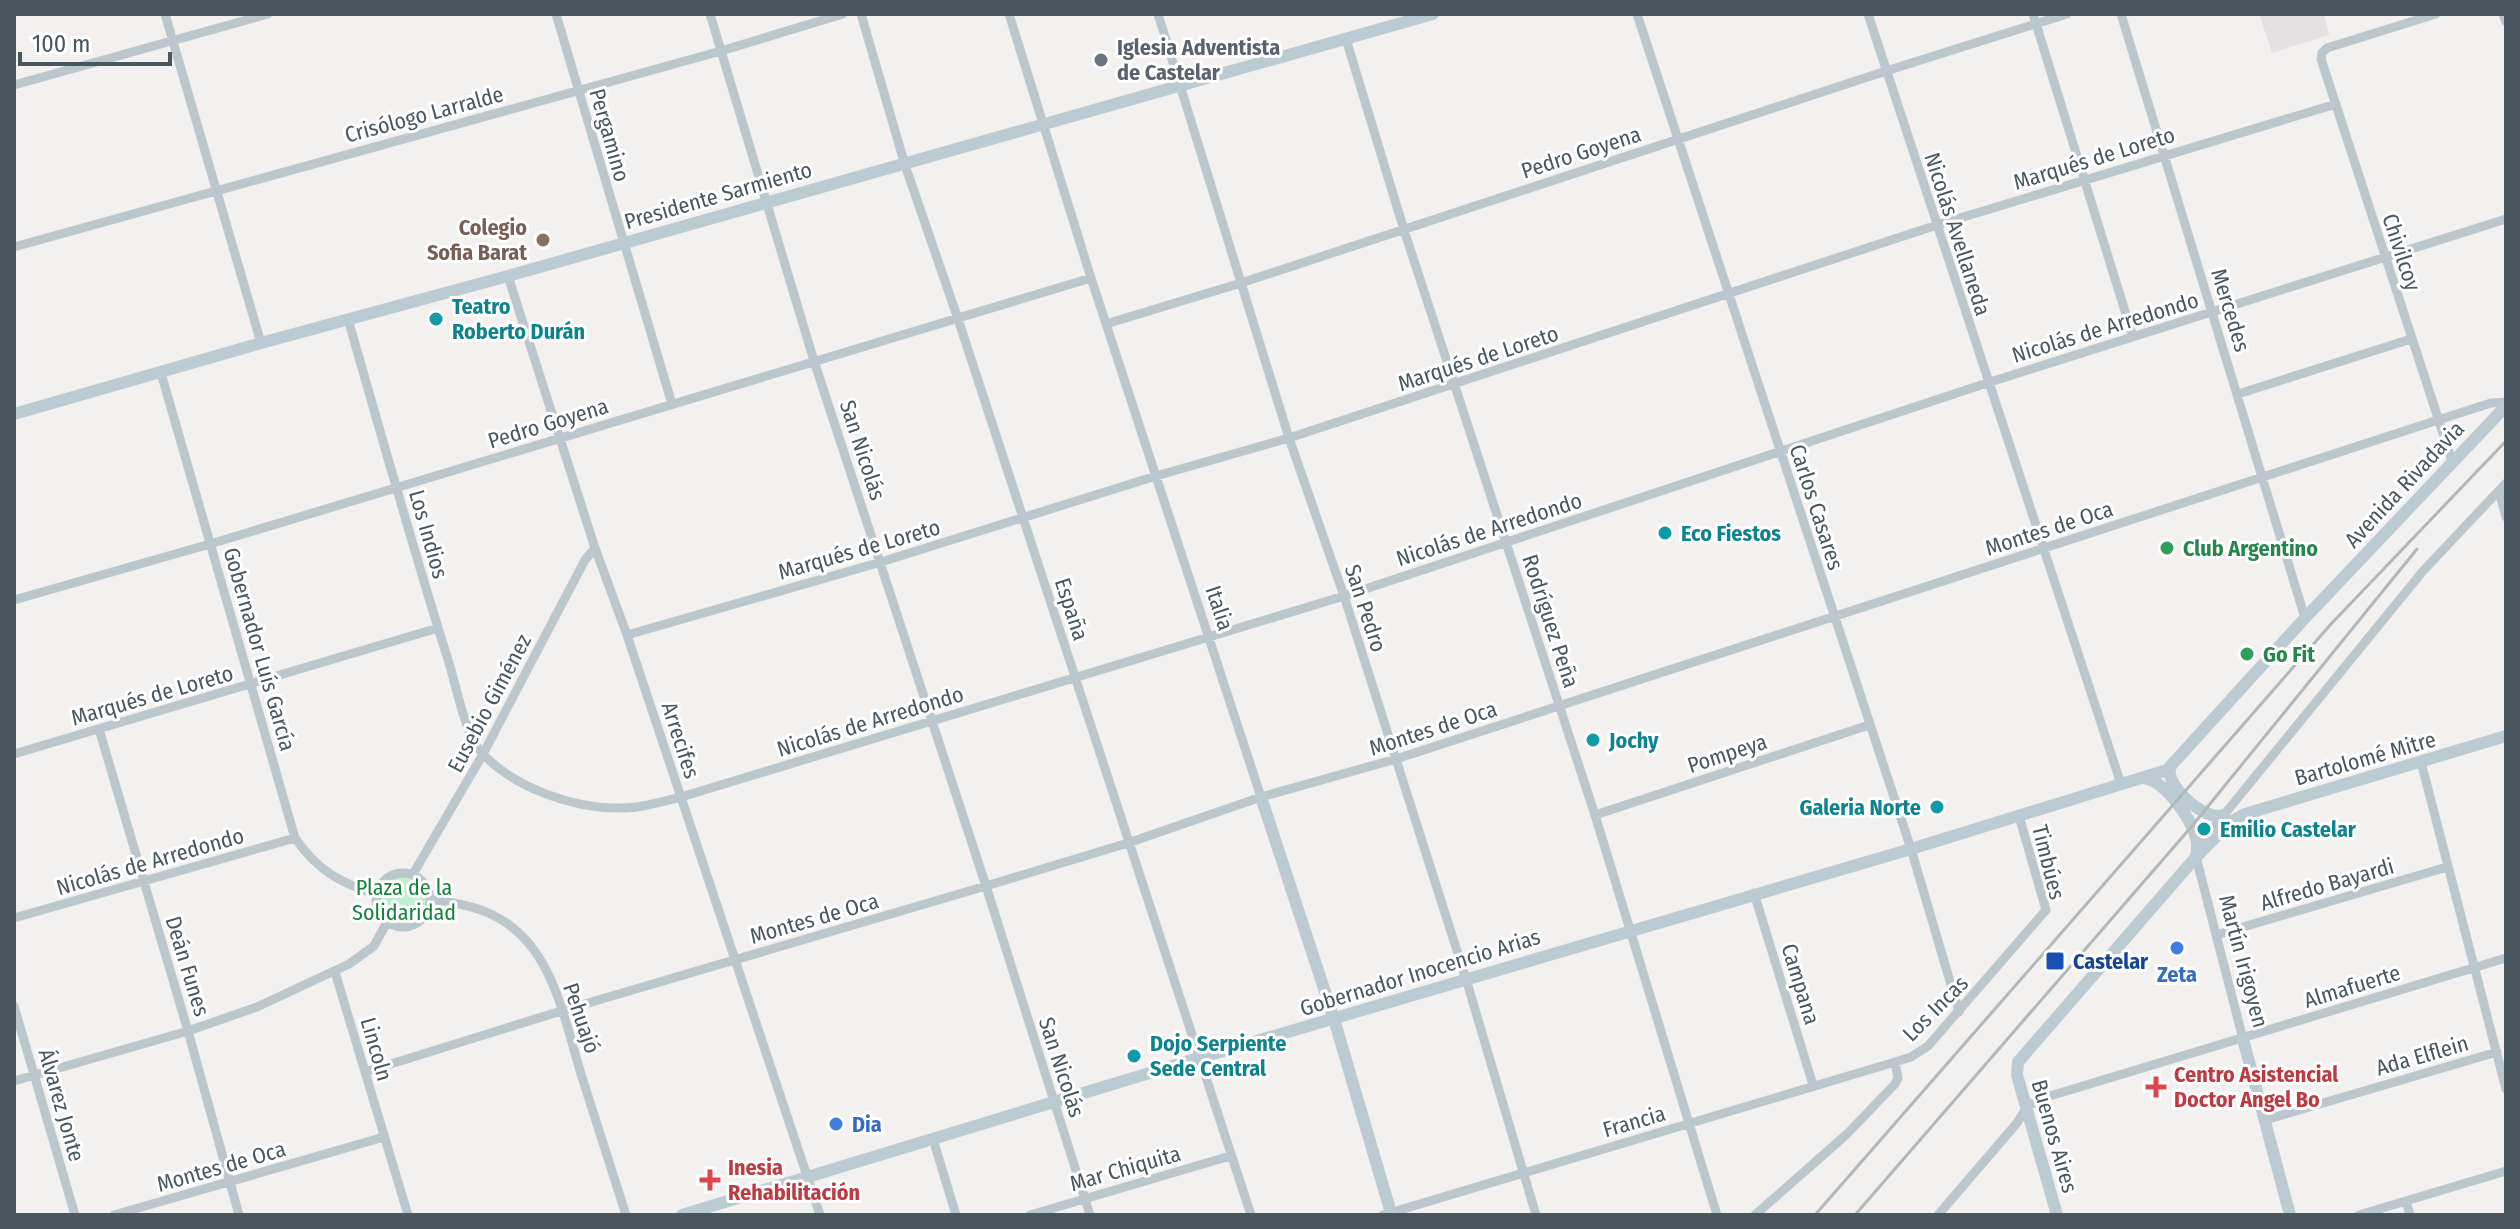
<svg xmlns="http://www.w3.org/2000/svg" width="2520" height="1229" font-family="'Fira Sans Condensed',sans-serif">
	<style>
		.education { fill: #e4e1e3 }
		.park { fill: url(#park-crowns) }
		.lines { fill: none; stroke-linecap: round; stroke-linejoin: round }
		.street { stroke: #bcc7cd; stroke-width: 9 }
		.secondary { stroke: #bccad2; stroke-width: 12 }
		.rail { stroke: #b2b7ba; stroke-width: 3 }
		.worship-dot { fill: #6b7280; stroke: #fff; stroke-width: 3 }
		.education-dot { fill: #8d6e63; stroke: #fff; stroke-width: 3 }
		.culture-dot { fill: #0f9aa8; stroke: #fff; stroke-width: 3 }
		.leisure-dot { fill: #2e9e5b; stroke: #fff; stroke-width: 3 }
		.shop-dot { fill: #3f7fe0; stroke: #fff; stroke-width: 3 }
		.transit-dot { fill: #1a4fb4; stroke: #fff; stroke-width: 3 }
		.health-dot { fill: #e0444e; stroke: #fff; stroke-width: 3 }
		.labels { text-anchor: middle; stroke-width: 6; stroke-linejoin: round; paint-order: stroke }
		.worship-label { font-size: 22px; font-weight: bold; fill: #5b616d; stroke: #fff; text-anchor: start }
		.street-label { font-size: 22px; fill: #48575e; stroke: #fff }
		.education-label { font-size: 22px; font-weight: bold; fill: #785e54; stroke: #fff; text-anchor: end }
		.culture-label { font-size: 22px; font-weight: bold; fill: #0d838f; stroke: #fff; text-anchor: start }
		.leisure-label { font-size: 22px; font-weight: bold; fill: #27864d; stroke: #fff; text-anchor: start }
		.park-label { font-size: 22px; fill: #17813c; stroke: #fff }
		.transit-label { font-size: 22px; font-weight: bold; fill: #164399; stroke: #fff; text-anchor: start }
		.shop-label { font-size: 22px; font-weight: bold; fill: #366cbe; stroke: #fff }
		.health-label { font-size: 22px; font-weight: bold; fill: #be3a42; stroke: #fff; text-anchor: start }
	</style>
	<defs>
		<pattern id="park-crowns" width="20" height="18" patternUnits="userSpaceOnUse" patternTransform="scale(2)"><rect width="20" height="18" fill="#bff0cb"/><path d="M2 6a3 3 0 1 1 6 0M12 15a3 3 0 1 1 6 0" fill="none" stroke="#9dc5a8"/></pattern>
	</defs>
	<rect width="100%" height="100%" fill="#f3f0f0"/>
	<path class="education" d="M2259,14H2324L2329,35L2272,53Z"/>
	<path class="park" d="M380 900a24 24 0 1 1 48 0a24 24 0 1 1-48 0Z"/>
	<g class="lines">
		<path class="street" d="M165,14L261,343
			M556,14L672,404
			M710,14L814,361L986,886L1090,1215
			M861,14L905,165L958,319L1251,1215
			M1009,14L1091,278L1261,797
			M1158,14L1289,438L1344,596L1466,979L1536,1215
			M1637,14L1911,849L1959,1012
			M1868,14L2121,784
			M2033,14L2133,337
			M2121,14L2305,618
			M2436,14L2327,48L2322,53L2321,59L2452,461
			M2503,14L2506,22
			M1346,39L1404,230L1595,815L1717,1215
			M14,85L268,14
			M14,247L721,51L843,14
			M508,276L595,548L627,635L820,1215
			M348,319C381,434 413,549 449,663C457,689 465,735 483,754C515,788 574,809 621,808C641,808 661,802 681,797L1344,596L1987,383L2506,219
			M1106,324L1241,283L1886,71L2067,14
			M161,373L295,838C318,871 339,882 377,895
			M2238,394L2411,339
			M2499,491L2506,517
			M14,600L210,544L1091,278
			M627,635L881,562L1156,476L1289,438L1937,225L2336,104
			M99,729L188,1031L239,1215
			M14,754L438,628
			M2421,762L2506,1089
			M1595,815L1869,725
			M376 900a27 27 0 1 1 54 0a27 27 0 1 1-54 0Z
			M413,874L483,754L585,560L595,548
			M1754,893L1813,1085
			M430,899C464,904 494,909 520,934C556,968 567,1028 581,1074C596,1121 611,1168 626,1215
			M14,918L295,838
			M2216,935L2447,867
			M335,972L408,1215
			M14,1006L75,1215
			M2243,1039L2196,857L2205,838L2423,571L2506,483
			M365,1072L561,1011L986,886L1128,843L1261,797L1396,759L2438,420L2491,403L2506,402
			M14,1081L188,1031L257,1007L349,964L374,946L387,922
			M2265,1120L2497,1052
			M933,1139L956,1215
			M2406,1201L2410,1215
			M114,1215L384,1137
			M1030,1215L1230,1156
			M1383,1215L1895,1062L1911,1057L1928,1046L2046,910L2019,816
			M1755,1215L1847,1134L1895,1084L1898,1078L1895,1062
			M1938,1215L2017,1123L2027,1107L2040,1099L2506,958
			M2359,1215L2506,1171"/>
		<path class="secondary" d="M14,414L261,343L508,276L1433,14
			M2170,769C2166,786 2205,822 2224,815
			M2144,778C2165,781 2191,818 2196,838C2198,844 2197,851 2196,857
			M1261,797L1334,1019L1391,1213
			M2243,1039L2290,1215
			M682,1215L1199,1058L1911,849L2167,770L2305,618L2506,406
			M2057,1215L2017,1075L2018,1062L2196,857L2232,821L2245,814L2506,736"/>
		<path class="rail" d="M1815,1215L2331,624L2506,441
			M1855,1215L2192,826L2417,549"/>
	</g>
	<circle class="worship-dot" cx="1101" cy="60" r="8"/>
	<circle class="education-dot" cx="543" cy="240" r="8"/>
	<g class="culture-dot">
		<circle cx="436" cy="319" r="8"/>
		<circle cx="1665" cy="533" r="8"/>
		<circle cx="1593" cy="740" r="8"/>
		<circle cx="1937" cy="807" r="8"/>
		<circle cx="2204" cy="829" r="8"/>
		<circle cx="1134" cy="1056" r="8"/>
	</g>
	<g class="leisure-dot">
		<circle cx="2167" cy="548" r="8"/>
		<circle cx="2247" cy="654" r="8"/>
	</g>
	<g class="shop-dot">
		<circle cx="2177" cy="948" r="8"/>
		<circle cx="836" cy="1124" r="8"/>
	</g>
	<rect class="transit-dot" x="2045" y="951" width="20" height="20" rx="4"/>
	<g class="health-dot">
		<path d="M2152 1075h8v8h8v8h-8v8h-8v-8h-8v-8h8z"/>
		<path d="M706 1168h8v8h8v8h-8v8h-8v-8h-8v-8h8z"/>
	</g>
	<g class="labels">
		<g class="worship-label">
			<text x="1117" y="55">Iglesia Adventista<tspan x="1117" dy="25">de Castelar</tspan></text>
		</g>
		<g class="street-label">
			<text transform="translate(424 114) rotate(-15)" y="8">Crisólogo Larralde</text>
			<text transform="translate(610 135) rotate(74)" y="8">Pergamino</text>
			<text transform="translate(1581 152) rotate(-18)" y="8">Pedro Goyena</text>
			<text transform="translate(2094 158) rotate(-17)" y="8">Marqués de Loreto</text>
			<text transform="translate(718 195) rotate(-16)" y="8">Presidente Sarmiento</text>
			<text transform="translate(1958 234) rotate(72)" y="8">Nicolás Avellaneda</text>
			<text transform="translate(2402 252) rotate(72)" y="8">Chivilcoy</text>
			<text transform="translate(2231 310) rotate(73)" y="8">Mercedes</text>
			<text transform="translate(2105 327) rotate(-17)" y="8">Nicolás de Arredondo</text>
			<text transform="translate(1478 358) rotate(-18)" y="8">Marqués de Loreto</text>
			<text transform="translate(548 423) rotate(-17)" y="8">Pedro Goyena</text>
			<text transform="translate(863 450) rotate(72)" y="8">San Nicolás</text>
			<text transform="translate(2404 484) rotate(-47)" y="8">Avenida Rivadavia</text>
			<text transform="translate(1817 507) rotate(72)" y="8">Carlos Casares</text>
			<text transform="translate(2049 528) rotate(-18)" y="8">Montes de Oca</text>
			<text transform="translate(1489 529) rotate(-18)" y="8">Nicolás de Arredondo</text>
			<text transform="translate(429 534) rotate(74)" y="8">Los Indios</text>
			<text transform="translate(859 549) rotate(-16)" y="8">Marqués de Loreto</text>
			<text transform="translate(1220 608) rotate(72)" y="8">Italia</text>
			<text transform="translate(1366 608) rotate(72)" y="8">San Pedro</text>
			<text transform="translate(1072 609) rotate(72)" y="8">España</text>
			<text transform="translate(1551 621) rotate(72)" y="8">Rodríguez Peña</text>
			<text transform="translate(260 649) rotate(74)" y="8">Gobernador Luís García</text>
			<text transform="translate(152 695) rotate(-16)" y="8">Marqués de Loreto</text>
			<text transform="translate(489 703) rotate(-62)" y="8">Eusebio Giménez</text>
			<text transform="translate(870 721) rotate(-17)" y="8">Nicolás de Arredondo</text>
			<text transform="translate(1433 728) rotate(-18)" y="8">Montes de Oca</text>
			<text transform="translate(681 740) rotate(72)" y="8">Arrecifes</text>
			<text transform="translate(1727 753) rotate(-18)" y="8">Pompeya</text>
			<text transform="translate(2365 758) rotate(-16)" y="8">Bartolomé Mitre</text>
			<text transform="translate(150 861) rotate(-16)" y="8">Nicolás de Arredondo</text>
			<text transform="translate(2049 862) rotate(76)" y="8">Timbúes</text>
			<text transform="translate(2327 884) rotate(-16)" y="8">Alfredo Bayardi</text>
			<text transform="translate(814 918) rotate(-16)" y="8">Montes de Oca</text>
			<text transform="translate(2244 961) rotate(75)" y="8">Martín Irigoyen</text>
			<text transform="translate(188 966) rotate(73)" y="8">Deán Funes</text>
			<text transform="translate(1420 972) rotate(-17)" y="8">Gobernador Inocencio Arias</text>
			<text transform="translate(1801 984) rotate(73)" y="8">Campana</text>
			<text transform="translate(2352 986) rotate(-17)" y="8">Almafuerte</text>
			<text transform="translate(1935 1008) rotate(-45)" y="8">Los Incas</text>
			<text transform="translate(582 1018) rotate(71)" y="8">Pehuajó</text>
			<text transform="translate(377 1049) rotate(74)" y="8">Lincoln</text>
			<text transform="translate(2422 1055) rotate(-16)" y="8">Ada Elflein</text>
			<text transform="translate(1062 1067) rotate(72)" y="8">San Nicolás</text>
			<text transform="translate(62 1105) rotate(74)" y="8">Álvarez Jonte</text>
			<text transform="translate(1634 1121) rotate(-16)" y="8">Francia</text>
			<text transform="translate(2055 1136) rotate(74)" y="8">Buenos Aires</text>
			<text transform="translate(221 1166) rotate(-16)" y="8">Montes de Oca</text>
			<text transform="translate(1125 1168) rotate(-16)" y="8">Mar Chiquita</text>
		</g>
		<g class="education-label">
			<text x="527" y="235">Colegio<tspan x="527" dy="25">Sofia Barat</tspan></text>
		</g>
		<g class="culture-label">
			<text x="452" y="314">Teatro<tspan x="452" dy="25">Roberto Durán</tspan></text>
			<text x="1681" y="541">Eco Fiestos</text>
			<text x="1609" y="748">Jochy</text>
			<text x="1921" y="815" text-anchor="end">Galeria Norte</text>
			<text x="2220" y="837">Emilio Castelar</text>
			<text x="1150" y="1051">Dojo Serpiente<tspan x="1150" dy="25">Sede Central</tspan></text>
		</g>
		<g class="leisure-label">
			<text x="2183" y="556">Club Argentino</text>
			<text x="2263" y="662">Go Fit</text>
		</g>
		<g class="park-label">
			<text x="404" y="895">Plaza de la<tspan x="404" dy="25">Solidaridad</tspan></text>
		</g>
		<g class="transit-label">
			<text x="2073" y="969">Castelar</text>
		</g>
		<g class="shop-label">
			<text x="2177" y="982">Zeta</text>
			<text x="852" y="1132" text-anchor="start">Dia</text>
		</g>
		<g class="health-label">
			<text x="2174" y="1082">Centro Asistencial<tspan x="2174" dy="25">Doctor Angel Bo</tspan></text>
			<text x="728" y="1175">Inesia<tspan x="728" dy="25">Rehabilitación</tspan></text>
		</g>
	</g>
	<rect width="2520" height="1229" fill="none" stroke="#48575e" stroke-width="32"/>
	<path d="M20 52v12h150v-12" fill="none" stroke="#48575e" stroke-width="4"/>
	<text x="32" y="52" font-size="24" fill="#48575e" stroke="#ffffff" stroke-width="6" paint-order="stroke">100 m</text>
</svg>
